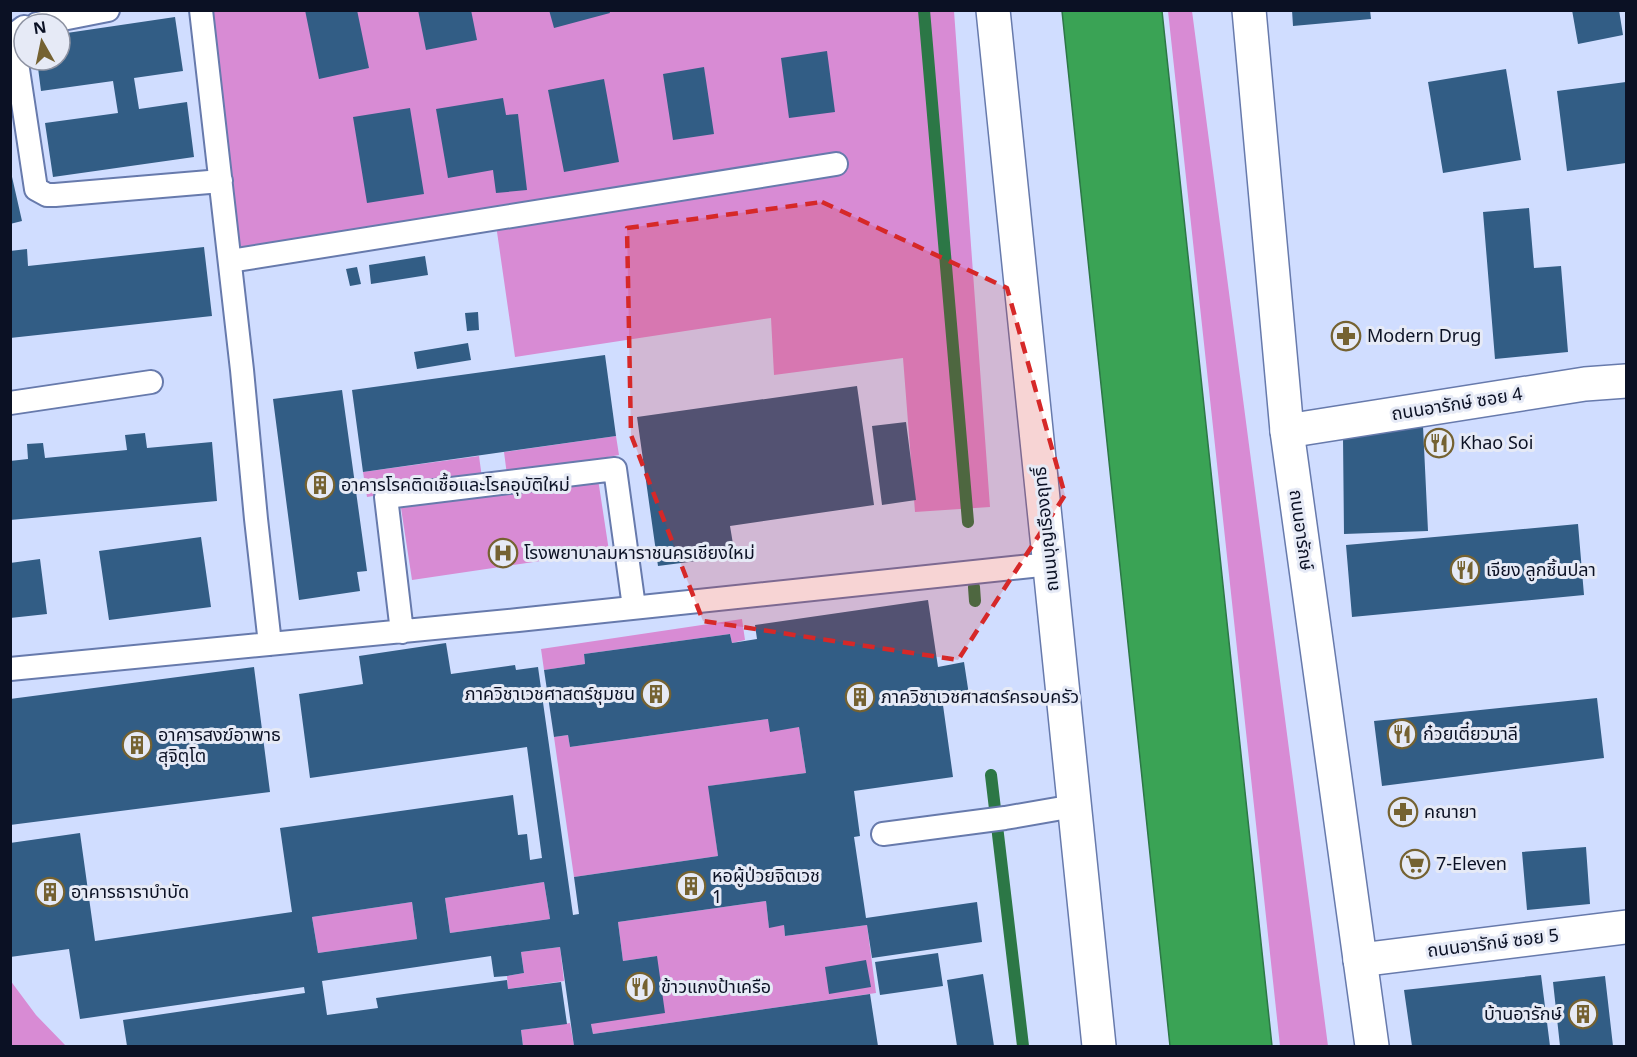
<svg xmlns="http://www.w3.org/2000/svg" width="1637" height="1057" font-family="'Noto Sans','Noto Sans Thai',sans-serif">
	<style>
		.green { fill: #d88bd4 }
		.water { fill: #3aa355; stroke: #2c7746; stroke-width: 1.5 }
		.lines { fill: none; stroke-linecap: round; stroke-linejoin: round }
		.stream { stroke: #2c7746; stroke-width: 12 }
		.building { fill: #325d85; fill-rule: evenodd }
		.service-casing { stroke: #677aac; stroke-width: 26 }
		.minor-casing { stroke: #677aac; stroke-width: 36 }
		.secondary-casing { stroke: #677aac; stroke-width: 36 }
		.service { stroke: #fff; stroke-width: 22 }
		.minor { stroke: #fff; stroke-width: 33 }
		.secondary { stroke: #fff; stroke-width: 33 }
		.marked { fill: #d62828; fill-opacity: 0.2; stroke: #d62828; stroke-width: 4.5; stroke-dasharray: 12 8; stroke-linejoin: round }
		.labels { text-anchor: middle; stroke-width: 6; stroke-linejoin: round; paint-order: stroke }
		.poi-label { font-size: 18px; fill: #0b1124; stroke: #e6eaf6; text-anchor: start }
		.street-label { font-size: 18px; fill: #0b1124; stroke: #e6eaf6 }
	</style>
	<rect width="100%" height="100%" fill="#d0ddff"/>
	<path class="green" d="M201,11H954L990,507L915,512L903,358L774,375L771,318L515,357L494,211L236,249Z
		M1168,11H1192L1328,1046H1280Z
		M616,436L619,455L507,475L504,452Z
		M479,456L482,478L367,497L363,472Z
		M598,479L609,551L412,580L401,508Z
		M742,619L745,640L732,643L730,634L584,654L585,664L544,670L541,649Z
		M768,719L799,727L806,773L709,786L718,856L574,877L554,737L568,735L570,747Z
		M544,882L550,919L450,933L445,898Z
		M766,901L769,927L784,925L785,936L867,925L876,993L593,1034L591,1024L657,956L623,961L618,922Z
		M412,902L417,939L318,953L312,917Z
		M560,947L564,981L508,989L507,976L524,973L521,952Z
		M10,980L36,1015L66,1046H11Z
		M570,1023L574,1046H523L521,1030Z"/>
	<path class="water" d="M1062,11H1162L1272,1046H1170Z"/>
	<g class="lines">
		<path class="stream" d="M924,10L968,522
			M974,587L975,601
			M991,775L1023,1046"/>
	</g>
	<path class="building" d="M305,10H357L369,68L319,79Z
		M418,10H471L477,40L426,50Z
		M549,10H609L610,13L554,28Z
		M1292,10H1370L1371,19L1293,26Z
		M1572,10H1619L1623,35L1578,44Z
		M175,17L183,71L134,78L139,109L187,102L194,157L53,177L45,123L118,113L113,81L41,91L37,60H60V34Z
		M827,51L835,112L789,118L781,58Z
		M704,67L714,134L673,140L663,74Z
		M1506,69L1521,160L1443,173L1428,82Z
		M604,79L619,162L564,172L548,90Z
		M1626,82V163L1567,171L1557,91Z
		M503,98L506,115L518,114L527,190L496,193L493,170L448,178L436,109Z
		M410,108L424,194L367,203L353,117Z
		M10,168L22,221L10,224Z
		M1529,208L1534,268L1561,266L1568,352L1495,359L1483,212Z
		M204,247L212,316L10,338V251L27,249L28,266Z
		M425,256L428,275L371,284L369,265Z
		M357,267L361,284L350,286L346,269Z
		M478,312L479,330L467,331L465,313Z
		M468,343L471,360L417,369L414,352Z
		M605,355L616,436L363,472L352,390Z
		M857,386L874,505L730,526L735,556L658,566L637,417Z
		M342,390L367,571L357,572L360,591L299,600L273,399Z
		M906,422L916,500L882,505L872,426Z
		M1423,426L1428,531L1344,534L1343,438Z
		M145,433L147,448L212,442L217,501L10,520V461L28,459L27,444L43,443L45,458L127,450L125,435Z
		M1578,524L1584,595L1352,617L1346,545Z
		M201,537L211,607L109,620L99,551Z
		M40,559L47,614L10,618V563Z
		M928,600L938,667L964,662L969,695L942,698L953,777L854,791L860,836L854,837L866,918L977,902L982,942L872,958L867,925L785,936L784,925L769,928L766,901L618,922L623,961L657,956L665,1013L591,1024L593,1034L870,994L878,1046H574L560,947L521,952L524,973L507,976L494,977L491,956L322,981L327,1015L378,1008L376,998L404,994L507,980L508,989L561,982L567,1024L521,1030L523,1046H127L123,1020L305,993L304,987L80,1019L69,949L10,957V843L80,833L95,941L292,912L280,828L513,795L518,835L527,834L530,860L542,858L527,747L310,778L299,694L363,684L359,656L446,643L451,674L515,665L516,670L538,667L573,915L579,914L574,877L718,856L708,786L806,773L799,727L770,732L768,719L570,747L568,735L554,737L544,670L585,664L584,654L730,634L732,643L757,639L755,625ZM544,882L550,919L450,933L445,898ZM412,902L417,939L318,953L312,917Z
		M254,667L270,792L10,825V699Z
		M1597,698L1604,758L1382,786L1374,721Z
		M1586,847L1590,904L1527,910L1522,852Z
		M938,953L943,986L880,995L875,962Z
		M866,960L871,987L829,994L825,967Z
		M983,974L994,1046H957L947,980Z
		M1541,975L1550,1046H1412L1404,990Z
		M1605,976L1613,1046H1560L1553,982Z"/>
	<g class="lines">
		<g class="service-casing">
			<path id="service" d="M201,10L242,370L256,519L270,644
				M37,24L108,10
				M24,27L16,33L14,43L36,189L47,195H55L221,181
				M230,261L836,164
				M10,403L151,382
				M402,632L386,497L615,469L634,607
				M10,669L518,620L1050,564
				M883,834L1005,818L1074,806"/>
		</g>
		<g class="minor-casing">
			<path id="minor" d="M1287,431L1585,384L1626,381
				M1360,960L1626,927"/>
		</g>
		<g class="secondary-casing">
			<path id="secondary" d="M993,10L1099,1046
				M1249,10L1287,431L1372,1046"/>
		</g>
		<use href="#service" class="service"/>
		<use href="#minor" class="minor"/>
		<use href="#secondary" class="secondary"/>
	</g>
	<path class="marked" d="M822,202L1007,288L1065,495L958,660L703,621L631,435L627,228Z"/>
	<defs>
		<g id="pharmacy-ring" transform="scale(1.5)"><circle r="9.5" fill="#e6eaf6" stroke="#756231" stroke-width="1.5"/><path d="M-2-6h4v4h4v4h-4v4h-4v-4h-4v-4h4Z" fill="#756231"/></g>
		<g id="restaurant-ring" transform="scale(1.5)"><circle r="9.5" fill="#e6eaf6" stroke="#756231" stroke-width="1.5"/><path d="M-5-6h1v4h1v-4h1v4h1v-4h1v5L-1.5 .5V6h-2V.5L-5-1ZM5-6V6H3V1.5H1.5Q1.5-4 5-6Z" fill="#756231"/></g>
		<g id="building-ring" transform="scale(1.5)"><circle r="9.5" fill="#e6eaf6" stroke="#756231" stroke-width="1.5"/><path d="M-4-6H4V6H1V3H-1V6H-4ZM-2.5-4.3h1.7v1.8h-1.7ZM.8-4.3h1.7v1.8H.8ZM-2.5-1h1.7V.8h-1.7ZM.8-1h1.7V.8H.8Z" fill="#756231"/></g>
		<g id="hospital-ring" transform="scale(1.5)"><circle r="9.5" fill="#e6eaf6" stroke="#756231" stroke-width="1.5"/><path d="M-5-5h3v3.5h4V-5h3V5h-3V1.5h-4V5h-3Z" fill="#756231"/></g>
		<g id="supermarket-ring" transform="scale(1.5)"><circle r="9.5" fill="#e6eaf6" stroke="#756231" stroke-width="1.5"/><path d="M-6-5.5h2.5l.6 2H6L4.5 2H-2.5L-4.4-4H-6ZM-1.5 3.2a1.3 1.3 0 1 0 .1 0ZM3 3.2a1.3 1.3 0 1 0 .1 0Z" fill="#756231"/></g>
	</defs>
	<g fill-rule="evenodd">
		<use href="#pharmacy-ring" x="1346" y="336"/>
		<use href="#restaurant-ring" x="1439" y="443"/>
		<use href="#building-ring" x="320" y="485"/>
		<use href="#hospital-ring" x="503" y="553"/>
		<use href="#restaurant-ring" x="1465" y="570"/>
		<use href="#building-ring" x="656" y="694"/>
		<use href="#building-ring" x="860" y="697"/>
		<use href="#restaurant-ring" x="1402" y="734"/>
		<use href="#building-ring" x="137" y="745"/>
		<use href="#pharmacy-ring" x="1403" y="812"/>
		<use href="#supermarket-ring" x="1415" y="864"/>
		<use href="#building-ring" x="691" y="886"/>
		<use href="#building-ring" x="50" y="892"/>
		<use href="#restaurant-ring" x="640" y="987"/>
		<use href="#building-ring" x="1583" y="1014"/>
	</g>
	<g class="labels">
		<g class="poi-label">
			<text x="1367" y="342">Modern Drug</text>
			<text x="1460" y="449">Khao Soi</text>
			<text x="341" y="491">อาคารโรคติดเชื้อและโรคอุบัติใหม่</text>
			<text x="524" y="559">โรงพยาบาลมหาราชนครเชียงใหม่</text>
			<text x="1486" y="576">เจียง ลูกชิ้นปลา</text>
			<text x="635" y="700" text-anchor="end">ภาควิชาเวชศาสตร์ชุมชน</text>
			<text x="881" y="703">ภาควิชาเวชศาสตร์ครอบครัว</text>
			<text x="1423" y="740">ก๋วยเตี๋ยวมาลี</text>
			<text x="158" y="741">อาคารสงฆ์อาพาธ<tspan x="158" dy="21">สุจิตฺโต</tspan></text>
			<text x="1424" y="818">คณายา</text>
			<text x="1436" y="870">7-Eleven</text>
			<text x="712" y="882">หอผู้ป่วยจิตเวช<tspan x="712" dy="21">1</tspan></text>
			<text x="71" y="898">อาคารธาราบำบัด</text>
			<text x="661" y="993">ข้าวแกงป้าเครือ</text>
			<text x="1562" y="1020" text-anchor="end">บ้านอารักษ์</text>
		</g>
		<g class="street-label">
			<text transform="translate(1457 404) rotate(-9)" y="6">ถนนอารักษ์ ซอย 4</text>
			<text transform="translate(1046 529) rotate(-96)" y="6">ถนนบุญเรืองฤทธิ์</text>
			<text transform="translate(1301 530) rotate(82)" y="6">ถนนอารักษ์</text>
			<text transform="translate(1493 943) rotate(-7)" y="6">ถนนอารักษ์ ซอย 5</text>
		</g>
	</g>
	<rect width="1637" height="1057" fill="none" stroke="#0b1124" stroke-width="24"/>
	<g transform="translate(42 42) rotate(351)"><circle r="28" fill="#e6eaf6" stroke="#8e93a2" stroke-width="1.5"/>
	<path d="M0-4.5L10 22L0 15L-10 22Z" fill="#756231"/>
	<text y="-9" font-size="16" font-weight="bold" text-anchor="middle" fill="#0b1124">N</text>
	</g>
</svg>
